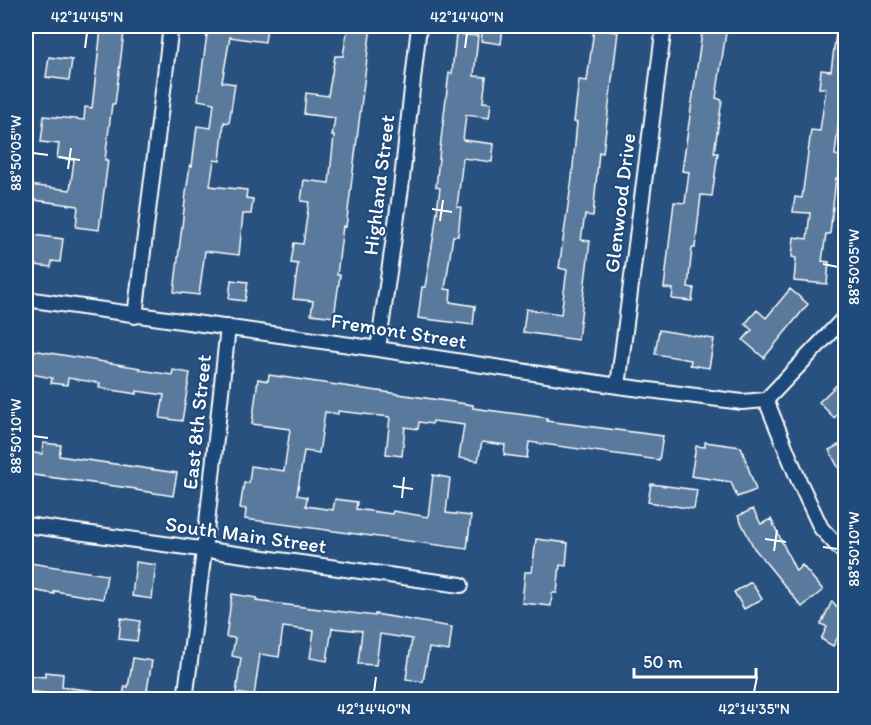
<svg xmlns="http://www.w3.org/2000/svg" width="871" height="725" font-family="Itim,sans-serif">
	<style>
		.building { fill: #5a7a9d; stroke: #fff; stroke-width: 1.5 }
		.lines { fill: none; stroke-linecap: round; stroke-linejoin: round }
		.street-casing { stroke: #fff; stroke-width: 18 }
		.street { stroke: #1f4a7a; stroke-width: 14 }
		.ticks { fill: none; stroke: #fff; stroke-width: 2 }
		.labels { text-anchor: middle; stroke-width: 4.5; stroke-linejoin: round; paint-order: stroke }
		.street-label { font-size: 21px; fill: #fff; stroke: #1f4a7a }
		.neatline { fill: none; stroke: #fff; stroke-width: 2 }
		.ticks-label { font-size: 15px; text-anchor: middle; fill: #fff }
	</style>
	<rect width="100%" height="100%" fill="#28517f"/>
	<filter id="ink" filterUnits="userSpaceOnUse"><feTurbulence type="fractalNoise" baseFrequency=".0167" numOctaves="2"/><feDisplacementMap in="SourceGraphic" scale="12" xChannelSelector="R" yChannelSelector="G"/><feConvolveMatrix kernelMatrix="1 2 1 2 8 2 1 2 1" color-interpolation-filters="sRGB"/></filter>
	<g filter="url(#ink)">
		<path class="building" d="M205,26H267L265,42L230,37L222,82L235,84L229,123L224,122L220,161L214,160L210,186L247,190L246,198L253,199L251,214H243L239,255L205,251L199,295L174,292L186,193L190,165L192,166L197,126L211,128L214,103L198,100L207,34H205Z
			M348,26H371L346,227L343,226L337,275H340L334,317L311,314L313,301L293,299L298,264L291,263L294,243L303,244L309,202L301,201L304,180L329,183L334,136H332L335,118L304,114L306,93L328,96L335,56H343Z
			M483,26H503L501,44L481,41Z
			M703,26H727L716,98L722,100L714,153H718L712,196L701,195L695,248H692L688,287L694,288L692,301L672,299L673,289L664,288L674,202L685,203L689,172L682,171Z
			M837,26H846V112L845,120L839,119L835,155L841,156L838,179L836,178L830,234H826L822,261L829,262L827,284L794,281L796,258L792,257L794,237L807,239L810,213L793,212L795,197L802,198L811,130L820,131L826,88H819L821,70L831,71Z
			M101,29L124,32L115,104H112L105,160H108L99,230L76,227L78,206L27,199L29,185L70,190L74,160L57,158L59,144L41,142L44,116L84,120L85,107L92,108Z
			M594,29L618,32L603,153L599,152L593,216L585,215L581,240L590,241L578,340L523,332L526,309L561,314L567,270L559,268L572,178L577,122H574L579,80L587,81Z
			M456,34L478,36L474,76L486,77L483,102L491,103L489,118L466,115L463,140L494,144L492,162L463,158L457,207H461L458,236H453L445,289L451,290L450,302L475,306L473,325L418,318L422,287H425L434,234L440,188L436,187L440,148L449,73H452Z
			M49,57L72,60L69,80L46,77Z
			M26,234L63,239L60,262L52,261L51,267L26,264Z
			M231,280L248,282L245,301L229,299Z
			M790,289L808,304L764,358L743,340L752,330L745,324L757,310L766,318Z
			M659,330L714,339L709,368L690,365L691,360L655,354Z
			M26,349L141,368L140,370L172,375L173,370L190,373L182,421L160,418L164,395L137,391V394L99,388L100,383L68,378L67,385L51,383L52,378L26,373Z
			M269,375L473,405V408L547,418V421L663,436L659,460L529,442L527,458L504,455L505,445L482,442L478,461L459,458L464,425L433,421L432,424L419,422L418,429L405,427L402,456L386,454L390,417L338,411V414L325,412L319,453L304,451L297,495L307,497L306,506L333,510L335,499L357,502L356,509L392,514L393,511L428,517L433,475L450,478L446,513L471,516L467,549L245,519L246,509L240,508L244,483H249L251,466L284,471L290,429L252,424L258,379L268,381Z
			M846,376V406L834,418L819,402Z
			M846,441V482L829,450Z
			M705,442L741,447L756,490L737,497L731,482L691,476L696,446L705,447Z
			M43,443L61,445L59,456L177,473L173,496L136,490V489L26,474V452L42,454Z
			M651,484L697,490L694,509L648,502Z
			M753,509L761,524L771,519L796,571L802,565L823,590L802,607L754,548L738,516Z
			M536,539L568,543L566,566L560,565L557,593H552L551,606L522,603L525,572H532Z
			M136,562L156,565L152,599L132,596Z
			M30,563L107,575L103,599L54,591V594L26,589Z
			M751,582L762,599L744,609L734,592Z
			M232,594L257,598L256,601L375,616V614L452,627L449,651L429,648L423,682L406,679L412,639L380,634L376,665L358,664L362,631L332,628L327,661L310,658L314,631L283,627L279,657L260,654L254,696L236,693L241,658L232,656L235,638L226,637Z
			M832,601L846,617V632L842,630L833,646L821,639L827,627L821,624Z
			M121,618L140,621L137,641L119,639Z
			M133,658L152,661L147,690L161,693L160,699H122L125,686L128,687Z
			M45,672L63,674L62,687L95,691V699H42L43,693L26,691V675L45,677Z"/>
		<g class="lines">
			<g class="street-casing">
				<path id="street" d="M26,299L378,349L618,386L742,402L766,400
					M135,316L171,26
					M378,349L401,188L419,26
					M618,386L664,26
					M766,400L799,481L821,528L846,555
					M766,400L846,316
					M26,525L461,585
					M185,700L204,551L228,327"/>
			</g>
			<use href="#street" class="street"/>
		</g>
	</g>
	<path class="ticks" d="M85,48L87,33M465,48L467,33M33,153L48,155M59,157L80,160M68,169L71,148M432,209L452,212M440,221L443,200M823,264L838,267M33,436L48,438M393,486L413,489M402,498L404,477M765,539L786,542M823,547L838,549M774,551L777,530M374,692L376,677M754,692L757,677"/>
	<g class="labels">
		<g class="street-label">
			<text transform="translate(379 185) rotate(-83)" y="7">Highland Street</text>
			<text transform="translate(620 203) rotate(-83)" y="7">Glenwood Drive</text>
			<text transform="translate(399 331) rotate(9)" y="7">Fremont Street</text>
			<text transform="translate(197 422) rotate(-84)" y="7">East 8th Street</text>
			<text transform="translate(246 535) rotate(8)" y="7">South Main Street</text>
		</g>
	</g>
	<rect width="871" height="725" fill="none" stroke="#1f4a7a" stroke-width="66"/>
	<path d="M634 668v9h122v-9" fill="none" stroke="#ffffff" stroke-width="3"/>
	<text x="643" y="668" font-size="18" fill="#ffffff" stroke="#1f4a7a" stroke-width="4.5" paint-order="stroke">50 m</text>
	<rect x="33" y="33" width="805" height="659" class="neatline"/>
	<g class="ticks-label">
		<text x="87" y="22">42°14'45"N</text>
		<text x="467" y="22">42°14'40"N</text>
		<text transform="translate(16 153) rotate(-90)" y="5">88°50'05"W</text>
		<text transform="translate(854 267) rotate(-90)" y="5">88°50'05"W</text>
		<text transform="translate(16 436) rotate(-90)" y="5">88°50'10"W</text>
		<text transform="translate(854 549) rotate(-90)" y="5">88°50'10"W</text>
		<text x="374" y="714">42°14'40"N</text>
		<text x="754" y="714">42°14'35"N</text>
	</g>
</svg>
